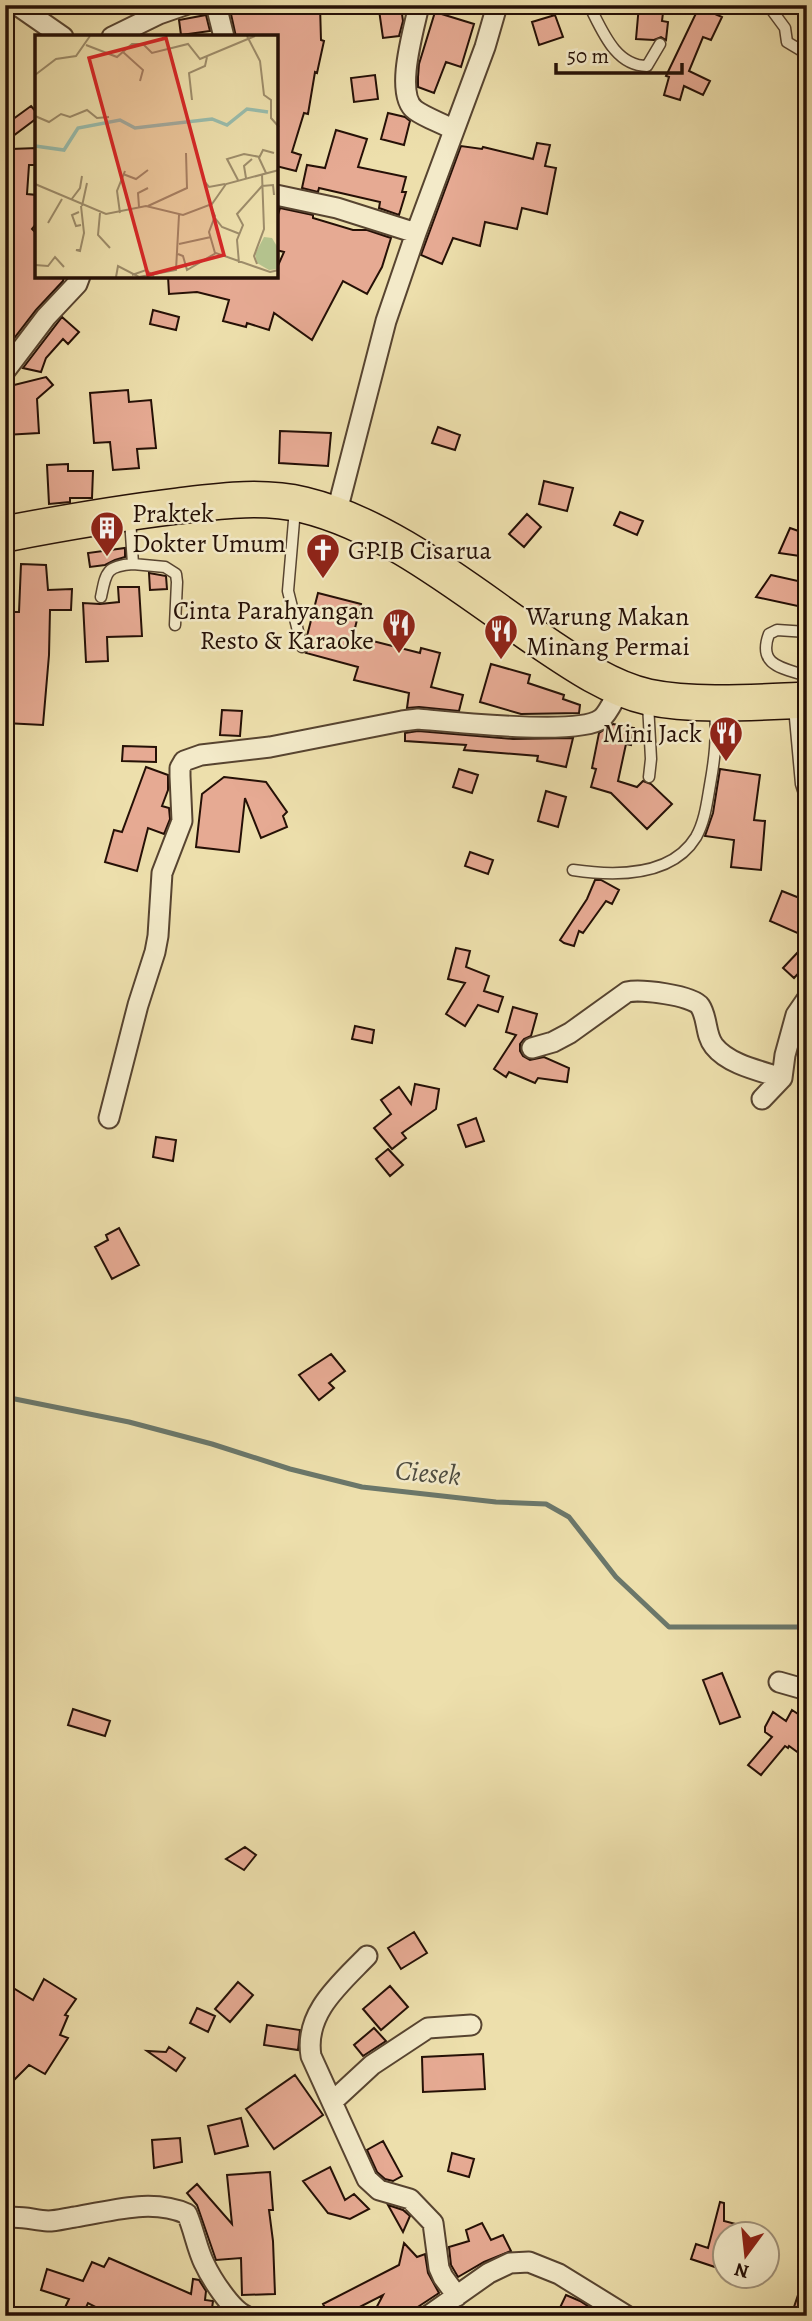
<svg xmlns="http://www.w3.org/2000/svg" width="812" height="2321" font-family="Alegreya,serif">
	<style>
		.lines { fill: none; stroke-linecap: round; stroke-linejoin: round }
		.stream { stroke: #6b776a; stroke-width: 5 }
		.building { fill: #e6aa93; stroke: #251006; stroke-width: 2 }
		.lane-casing { stroke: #574430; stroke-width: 13 }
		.street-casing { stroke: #574430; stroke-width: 23 }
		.highway-casing { stroke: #251006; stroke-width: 38 }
		.lane { stroke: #f3eac9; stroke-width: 10 }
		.street { stroke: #f3eac9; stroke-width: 19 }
		.highway { stroke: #eddfac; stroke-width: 35 }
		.labels { text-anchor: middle; stroke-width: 5; stroke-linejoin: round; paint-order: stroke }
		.poi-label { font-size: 26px; fill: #251006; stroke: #f3eac9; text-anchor: start }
		.water-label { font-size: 28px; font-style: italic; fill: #4e4c40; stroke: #f3eac9 }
		.inset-river { fill: none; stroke: #99bcac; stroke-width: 3.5 }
		.inset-road { fill: none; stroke: #9d8c6a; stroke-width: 2 }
		.view { fill: #d62828; fill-opacity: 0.15; stroke: #d62828; stroke-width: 3.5 }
		.inset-edge { fill: none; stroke: #251006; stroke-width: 3.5 }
	</style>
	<rect width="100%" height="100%" fill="#eddfac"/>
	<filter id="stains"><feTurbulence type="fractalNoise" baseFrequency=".00286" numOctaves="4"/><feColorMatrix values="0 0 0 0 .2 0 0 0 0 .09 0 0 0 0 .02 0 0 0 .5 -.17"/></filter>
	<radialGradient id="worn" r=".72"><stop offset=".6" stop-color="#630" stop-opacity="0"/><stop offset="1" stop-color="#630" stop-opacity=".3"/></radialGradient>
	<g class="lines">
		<path class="stream" d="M5,1397L129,1422L212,1444L290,1469L362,1487L496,1502L546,1504L569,1517L616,1577L669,1627H807"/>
	</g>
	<path class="building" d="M229,5H268V7L320,5L321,40L324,41L317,73L315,72L308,114L304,113L292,152L301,155L296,171L276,166V37H236Z
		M639,5H664L662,21L668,22L666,40L661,37L654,40L636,39Z
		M401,7L403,21L399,36L383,38L379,10Z
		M699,7L722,17L711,40L703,37L689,71L710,81L703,95L684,86L680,100L664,95L669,77L666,76Z
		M435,12L474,24L461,67L446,62L434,93L418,87V77L419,64Z
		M206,15L210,31L181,35L179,20Z
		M555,15L563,37L539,45L532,22Z
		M375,75L378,99L354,102L351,78Z
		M31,106L37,113V118L13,136L5,125Z
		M388,113L405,117L410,121L404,145L381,139Z
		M336,130L367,139L358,167L406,177L402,192H406L399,215L379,208L380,202L319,188L318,192L302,188L307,165L325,168Z
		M537,143L550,145L545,166L556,168L547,214L522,208L517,229L485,222L480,246L453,238L442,264L421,255L461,146L482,149L483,147L533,159Z
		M37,148V165H29L27,194L37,195V223L32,229L37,234V276H64L63,281L36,310L5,350V178L12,179L11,149Z
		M280,208L313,215V218L353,230H367L391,238L382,267L367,294L343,281L312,340L274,313L269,330L247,323L246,327L223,321L229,300L197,292L169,294L168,276H276V270L284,252L276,250V221Z
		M153,310L179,317L176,330L150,324Z
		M62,317L79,332L68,344L63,339L46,358L41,372L23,368Z
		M46,377L53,385L37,399L39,433L5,435V394H12L10,386Z
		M128,390L129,402L151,400L156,448L137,449L139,468L113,470L110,442L94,443L90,393Z
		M438,427L460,435L455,450L432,443Z
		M280,431L331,433L328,466L279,463Z
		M68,464V471H93L92,498H70V502L49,504L47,465Z
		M544,481L573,488L567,511L539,504Z
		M620,512L643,521L637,535L614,525Z
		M527,514L541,527L524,547L509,534Z
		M790,528L807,534V557L779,553Z
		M125,548V557L115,560L105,565L90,567L88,553Z
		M21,564L46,565L48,590L72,589L71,610H50L49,655L43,725L5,723V612H19Z
		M149,573L166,576L167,589L150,590Z
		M771,575L807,583V608L756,597Z
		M118,587H139L142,636L107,637L108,661L86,662L83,603L100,604L119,602Z
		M318,593L361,604L353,636L420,653L421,648L440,653L431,687L463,695L459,711L419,707L407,708L409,693L354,680L358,667L306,653L309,648L307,636Z
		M491,664L530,675L528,683L564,695L563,699L580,705L579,713L521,714L480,702Z
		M222,710L242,711L240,736L220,735Z
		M613,724L634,728L631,745L626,744L618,781L637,787L643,781L651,784L672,804L647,829L611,793L591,787L596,769L592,768L599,733Z
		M418,731L513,739L573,738L566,767L537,761L538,756L464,750L466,745L405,741V733Z
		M123,746L156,747V762L122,761Z
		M146,767L168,775V790L162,806L169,808L170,819L164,834L148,828L137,871L105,862L114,830L122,832Z
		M459,769L478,775L472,793L453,787Z
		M720,769L760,775L754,820L765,821L761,870L731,867L734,840L705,836L713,813Z
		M224,777L266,782L287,812L283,816L287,827L261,838L245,798L239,852L196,847L202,794Z
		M546,791L566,797L558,827L538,821Z
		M470,852L493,860L488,874L465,866Z
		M595,880H601L619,890L612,904L606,901L583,933L579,931L574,946L564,943L560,940L587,899Z
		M782,891L807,901V924L802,935L770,921Z
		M456,948L470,951L466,967L489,976L484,991L503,997L498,1012L478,1005L465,1026L446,1014L465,983L448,979Z
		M799,951L807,958V964L794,978L783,968Z
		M513,1007L537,1014L531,1036L524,1039L520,1044V1051L523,1056L530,1060L544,1057L569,1068L567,1082L538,1078L535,1083L509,1072L506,1077L494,1069L516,1035L506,1032Z
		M355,1026L374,1030L372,1043L352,1039Z
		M415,1084L439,1089L436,1109L402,1133L406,1138L392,1149L374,1128L391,1114L381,1100L399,1087L411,1104Z
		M476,1118L484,1141L466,1147L458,1125Z
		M156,1137L176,1140L173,1161L153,1157Z
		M388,1149L403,1165L390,1176L376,1159Z
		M119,1228L139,1265L112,1279L95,1247L108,1240L106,1235Z
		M331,1354L345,1371L329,1383L334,1388L319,1400L299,1375Z
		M722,1673L740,1717L720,1724L703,1680Z
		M73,1709L110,1721L105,1736L68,1725Z
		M792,1710L807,1720V1759L789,1746L788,1748L785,1746L761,1775L748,1765L772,1737L765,1732V1727L773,1712L786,1721Z
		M245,1847L256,1855L244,1870L226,1859Z
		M414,1932L427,1953L401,1969L388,1948Z
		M44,1979L76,1999L65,2015L68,2016L60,2035L68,2038L45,2074L29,2065L5,2089V1983L33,2000Z
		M238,1982L253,1995L230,2022L215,2009Z
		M390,1986L408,2007L381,2030L363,2009Z
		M197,2008L215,2016L208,2032L190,2023Z
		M267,2025L300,2030L298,2050L264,2045Z
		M374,2028L386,2041L363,2056L354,2045Z
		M169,2047L185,2058L176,2071L147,2051L166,2052Z
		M483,2054L485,2089L423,2092L422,2057Z
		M295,2075L323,2115L274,2149L246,2109Z
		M241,2118L248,2146L215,2154L208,2126Z
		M180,2138L182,2162L154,2168L152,2140Z
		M383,2141L402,2176L393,2181L385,2179L377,2172L367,2150Z
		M452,2153L474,2159L469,2177L448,2171Z
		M330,2167L345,2200L354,2194L369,2209L350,2219L328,2213L303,2181Z
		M270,2172L273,2210H269L273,2241L275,2294L242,2295L241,2258L216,2260L197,2205L187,2193L197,2184L232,2224L227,2175Z
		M720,2202L724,2203V2221L755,2229V2234H724V2270L691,2259L696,2244L708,2248Z
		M388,2205L403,2210L410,2216L403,2232Z
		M482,2223L491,2240L503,2235L511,2251L484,2262L458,2277L451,2265L449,2247L469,2241L466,2230Z
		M404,2243L417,2257L425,2254L428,2273L439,2293L404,2316H372L383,2295L342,2316H329L323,2304L399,2265Z
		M109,2258L191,2294L193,2279L199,2280L206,2291L205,2300L213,2301L211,2316H113L88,2303L82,2316H61L69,2299L41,2290L47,2269L83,2281L92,2262L104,2267Z
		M804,2277L807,2278V2316H791Z
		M566,2295L580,2301L603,2316H556Z"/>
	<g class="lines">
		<g class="lane-casing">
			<path id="lane" d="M589,5C602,30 615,66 647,66L660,44
				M768,5L785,28L787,42L807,54
				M295,509L288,591L302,647
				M130,519L133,564L165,567L176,574L177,582L175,625
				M101,597C106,572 106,566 133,564
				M807,632L777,630L769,634C757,666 783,668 807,676
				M648,704L651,759L649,777
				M794,707L801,784L807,803
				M573,870C614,876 671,878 696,837C705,821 707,802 710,785C715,757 717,737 715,710"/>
		</g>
		<g class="street-casing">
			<path id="street" d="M17,5L63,37
				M216,5L224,37
				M419,5C414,29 394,94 415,110C426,118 442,123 454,130
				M112,37L159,14L185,5
				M276,195L337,208L416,233
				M5,371L46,317L77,284L80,276
				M336,515L386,321L416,233L485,47L496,9
				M532,1048L553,1042L570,1033L627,992C640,989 692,995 700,1006C708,1018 705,1035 714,1046C729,1065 761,1071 782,1078
				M762,1099L782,1078L785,1055L796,1015L807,999
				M109,1118L138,1005L155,952L158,936L162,873L182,821L180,776V768L184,761L201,755L270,747L402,721L418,719C452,722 578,736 601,719C609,713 615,696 621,688
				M779,1682L807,1690
				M367,1956C340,1984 304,2013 311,2056L367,2179L379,2190L410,2199L433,2223L439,2268L443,2277L457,2296
				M332,2102L372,2065L428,2028L471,2025
				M5,2218C20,2215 33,2220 48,2221C57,2221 67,2218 75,2217C112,2211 152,2198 187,2214C194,2230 197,2249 204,2263C211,2278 231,2310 246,2316
				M428,2316L489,2273L510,2263L529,2262L559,2274L627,2316"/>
		</g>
		<g class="highway-casing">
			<path id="highway" d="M5,534C62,523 120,513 178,506C220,501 262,495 304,505C387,525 466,590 536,638C570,661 608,688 648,697C696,707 758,702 807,700"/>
		</g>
		<use href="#lane" class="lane"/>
		<use href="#street" class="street"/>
		<use href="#highway" class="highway"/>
	</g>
	<defs>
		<g id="building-pin" transform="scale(1.75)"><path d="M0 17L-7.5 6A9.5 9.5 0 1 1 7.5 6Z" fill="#8f2418" stroke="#f3eac9"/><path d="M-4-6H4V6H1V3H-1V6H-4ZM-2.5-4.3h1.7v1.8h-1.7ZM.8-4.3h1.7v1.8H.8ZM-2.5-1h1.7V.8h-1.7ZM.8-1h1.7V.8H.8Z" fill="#fff"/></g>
		<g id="church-pin" transform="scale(1.75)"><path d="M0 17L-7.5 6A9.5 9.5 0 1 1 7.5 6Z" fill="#8f2418" stroke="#f3eac9"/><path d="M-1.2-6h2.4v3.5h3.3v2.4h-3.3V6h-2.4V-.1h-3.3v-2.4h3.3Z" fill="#fff"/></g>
		<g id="restaurant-pin" transform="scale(1.75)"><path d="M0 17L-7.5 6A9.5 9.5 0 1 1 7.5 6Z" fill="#8f2418" stroke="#f3eac9"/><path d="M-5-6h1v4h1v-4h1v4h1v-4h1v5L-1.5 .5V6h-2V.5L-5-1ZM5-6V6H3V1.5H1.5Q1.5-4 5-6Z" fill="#fff"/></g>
	</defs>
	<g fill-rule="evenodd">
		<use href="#building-pin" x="107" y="528"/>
		<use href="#church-pin" x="323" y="550"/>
		<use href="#restaurant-pin" x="399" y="625"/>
		<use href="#restaurant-pin" x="501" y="631"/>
		<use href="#restaurant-pin" x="726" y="733"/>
	</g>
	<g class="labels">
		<g class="poi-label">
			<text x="132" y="522">Praktek<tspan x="132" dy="30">Dokter Umum</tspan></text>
			<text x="348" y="559">GPIB Cisarua</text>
			<text x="374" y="619" text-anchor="end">Cinta Parahyangan<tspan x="374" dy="30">Resto &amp; Karaoke</tspan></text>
			<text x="526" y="625">Warung Makan<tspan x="526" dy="30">Minang Permai</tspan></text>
			<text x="702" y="742" text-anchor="end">Mini Jack</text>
		</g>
		<g class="water-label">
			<text transform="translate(428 1472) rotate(5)" y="10">Ciesek</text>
		</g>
	</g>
	<g transform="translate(35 35)">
		<rect width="243" height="243" fill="#eddfac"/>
		<path d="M229,202L237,203L243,213V234L234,235L222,228L220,219Z" fill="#b4c28d"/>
		<path class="inset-river" d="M0,111L29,115L43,93L85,85L100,93L177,84L192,90L212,74L233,77"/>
		<path class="inset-road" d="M212,1L225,26L229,60L236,65V83L244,92M51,10L82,22L97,9H108L117,18L153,9L165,24L220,1M88,17L108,35L105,46M0,40L21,24L41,21L55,1M157,65L154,38L170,31L172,22M0,81L14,87L26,79L35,82L52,75L62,83L74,82M231,138L224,123L228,115L239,118M88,139L101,144L113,135M211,143L209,131L217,124M203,145L192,124L209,119L225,122M169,146L174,152L190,149M0,149L71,179L111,171L148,180L177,169L191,149L244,135M227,151L238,150L239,160M36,165L45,153L47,141M175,170L180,181L174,197L180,218M47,171L52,148M113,171L152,153L151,118M104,172L103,158L113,153M44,177L37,180L41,191L46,190M65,178L63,200L75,213M85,178L82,156L90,136M180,183L187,192L205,199M13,188L27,164M144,209L176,202M45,215H41L45,216L49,198L46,171M143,219L148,221L152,235L181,218L235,237L244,235M204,228L202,205L208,190L202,179L227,151M222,229L219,221L229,194L227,139M0,230L13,231L20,222L29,232M97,240L111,235L119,241M81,242L83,231L104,242L141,235L144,180"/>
		<path class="view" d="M131,3L189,220L113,240L54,23Z"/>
		<rect width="243" height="243" class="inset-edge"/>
	</g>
	<rect width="812" height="2321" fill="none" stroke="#eddfac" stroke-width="28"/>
	<rect x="7" y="7" width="798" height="2307" fill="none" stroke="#251006" stroke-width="3.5"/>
	<rect x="14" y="14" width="784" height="2293" fill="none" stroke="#251006" stroke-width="2"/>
	<g transform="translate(746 2255) rotate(195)"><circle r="33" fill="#f3eac9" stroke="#a1937b" stroke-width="2"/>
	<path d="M0-5L12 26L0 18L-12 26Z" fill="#8f2418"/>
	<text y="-10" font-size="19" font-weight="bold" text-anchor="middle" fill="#251006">N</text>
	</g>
	<path d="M556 63v10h126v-10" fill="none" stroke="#251006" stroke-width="3.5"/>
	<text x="567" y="63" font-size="21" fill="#251006" stroke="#f3eac9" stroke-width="5" paint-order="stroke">50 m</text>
	<rect width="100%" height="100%" filter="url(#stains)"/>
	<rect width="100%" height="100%" fill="url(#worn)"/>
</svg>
